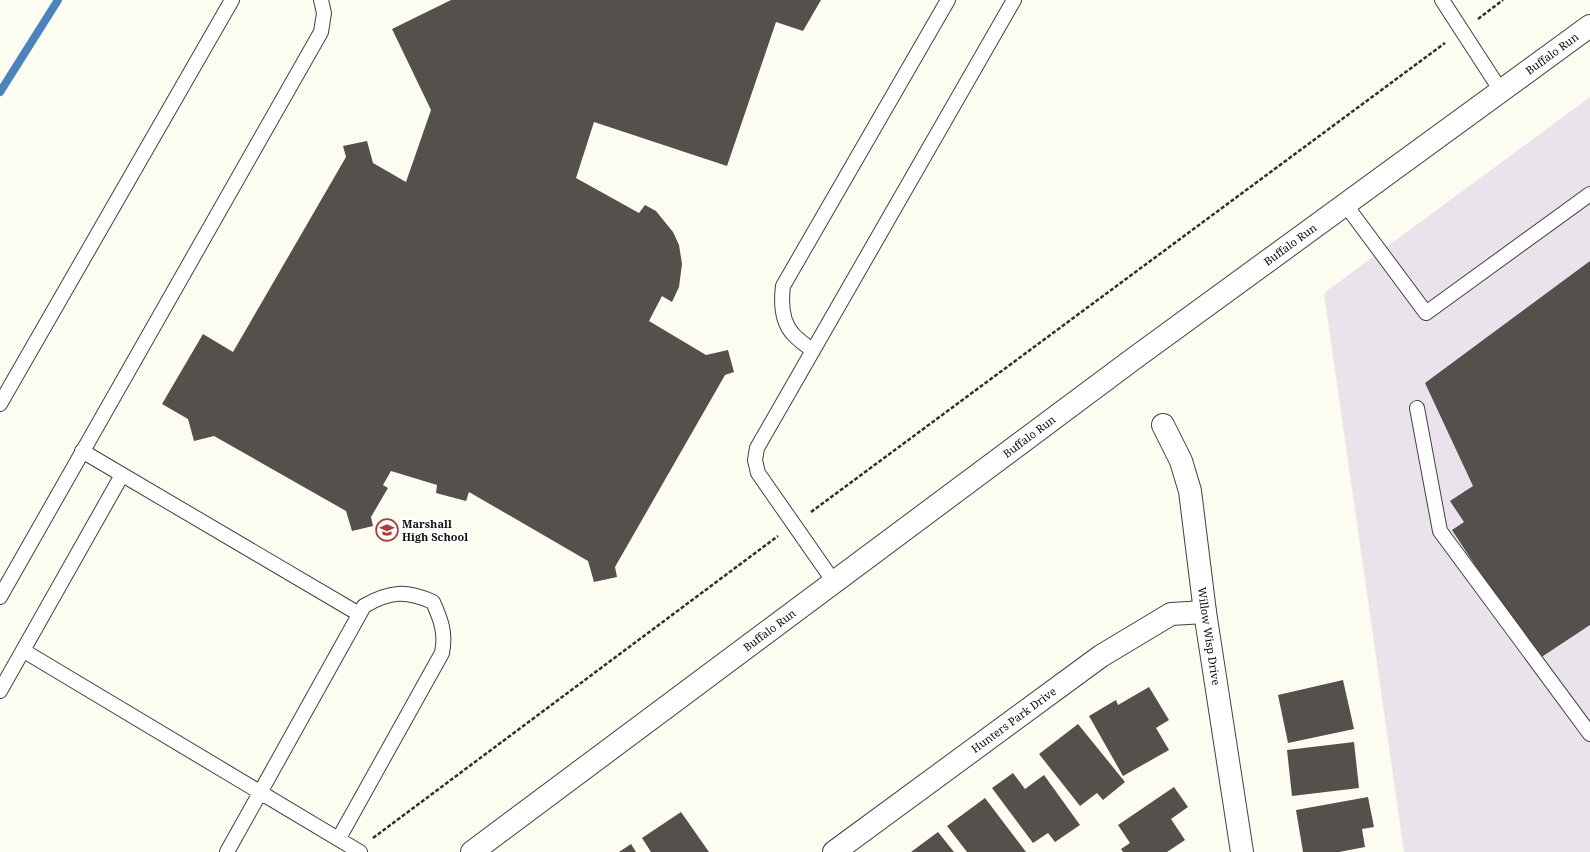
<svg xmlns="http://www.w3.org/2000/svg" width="1590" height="852" font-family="'Noto Serif',serif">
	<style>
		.industrial { fill: #ebe3eb }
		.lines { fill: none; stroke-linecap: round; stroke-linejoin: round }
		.stream { stroke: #4a83be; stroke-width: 8 }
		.building { fill: #55504b }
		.service-casing { stroke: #414141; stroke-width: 16 }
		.minor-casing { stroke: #414141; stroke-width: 24 }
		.tertiary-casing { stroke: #414141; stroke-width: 24 }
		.path { stroke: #303030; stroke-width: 2.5; stroke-dasharray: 4 2; stroke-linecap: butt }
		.service { stroke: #fff; stroke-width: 14 }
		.minor { stroke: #fff; stroke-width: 22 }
		.tertiary { stroke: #fff; stroke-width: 22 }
		.labels { text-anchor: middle; stroke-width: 4; stroke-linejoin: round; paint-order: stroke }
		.street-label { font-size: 11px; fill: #0e0e0e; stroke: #fff }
		.poi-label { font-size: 11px; font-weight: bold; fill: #0e0e0e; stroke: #fff; text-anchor: start }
	</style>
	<rect width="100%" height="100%" fill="#fdfcf0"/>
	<path class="industrial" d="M1590,97V852H1404L1324,293Z"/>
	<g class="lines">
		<path class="stream" d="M0,92L58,0"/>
	</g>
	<path class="building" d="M451,0H821L803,31L776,22L727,166L594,122L576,178L639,213L645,205L656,211L673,232L679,245L682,264L679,287L672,302L662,296L649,321L706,355L728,350L734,372L725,375L615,567L617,577L594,582L588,561L469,492L466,501L436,493L437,485L391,471L383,485L388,488L371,517L373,526L352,531L346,511L214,436L194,441L188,419L162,404L203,334L233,352L346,157L343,146L367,141L373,163L406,182L431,110L392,29Z
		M1590,261V625L1537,660L1452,530L1464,522L1450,501L1473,486L1425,383Z
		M1343,680L1354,729L1288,743L1278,695Z
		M1149,687L1169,720L1156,728L1169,750L1123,776L1089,716L1116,700L1118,705Z
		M1078,724L1125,782L1103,800L1097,793L1080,806L1039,754Z
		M1354,742L1359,788L1292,796L1287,750Z
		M1013,773L1025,789L1044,775L1080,825L1055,842L1048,833L1033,843L992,788Z
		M1174,787L1188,807L1171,819L1185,840L1167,852H1123L1121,849L1130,843L1118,825Z
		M1368,797L1374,827L1362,829L1365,847L1339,852H1303L1296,810Z
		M985,798L1026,852H967L947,826Z
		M681,812L709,852H651L642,838Z
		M938,832L954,852H911Z
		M631,844L636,852H619Z"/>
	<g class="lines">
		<g class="service-casing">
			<path id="service" d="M1442,0L1501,91
				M1345,204L1426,313L1590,194
				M813,351C806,345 798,340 793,334C781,321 781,302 783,286L948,0
				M0,404L232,0
				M1417,408L1440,531L1590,734
				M82,451L359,614
				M834,582L758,473L755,460L757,448L1014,0
				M0,597L321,32L324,13L321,0
				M24,651L360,852
				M0,691L122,475
				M227,852L364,606C390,591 406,590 433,602C441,620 446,633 442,653L339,838"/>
		</g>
		<g class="minor-casing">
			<g id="minor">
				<path id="s1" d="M1163,425L1181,461L1190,491L1205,612L1242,852"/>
				<path id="s2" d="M834,852L1101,656L1171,614L1205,612"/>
			</g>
		</g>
		<g class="tertiary-casing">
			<g id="tertiary">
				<path id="s3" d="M472,852L1136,357L1590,26"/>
			</g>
		</g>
		<path class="path" d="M1478,19L1503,0
			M811,512L1445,43
			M373,838L778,536"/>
		<use href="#service" class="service"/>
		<use href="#minor" class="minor"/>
		<use href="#tertiary" class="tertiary"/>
	</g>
	<defs>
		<g id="school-ring" transform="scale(1.15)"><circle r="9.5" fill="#fff" stroke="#ae3d36" stroke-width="1.5"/><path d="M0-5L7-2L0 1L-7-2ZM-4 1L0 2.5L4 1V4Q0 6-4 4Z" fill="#ae3d36"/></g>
	</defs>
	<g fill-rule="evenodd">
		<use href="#school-ring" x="387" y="530"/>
	</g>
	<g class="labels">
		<g class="street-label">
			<text dy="4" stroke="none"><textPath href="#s3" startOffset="1343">Buffalo Run</textPath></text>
			<text dy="4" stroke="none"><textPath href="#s3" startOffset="1019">Buffalo Run</textPath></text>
			<text dy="4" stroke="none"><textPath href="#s3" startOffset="695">Buffalo Run</textPath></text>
			<text dy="4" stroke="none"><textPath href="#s3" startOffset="371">Buffalo Run</textPath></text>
			<text dy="4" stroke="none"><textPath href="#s1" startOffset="218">Willow Wisp Drive</textPath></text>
			<text dy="4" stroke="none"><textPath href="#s2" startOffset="223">Hunters Park Drive</textPath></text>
		</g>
		<g class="poi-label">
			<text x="402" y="528">Marshall<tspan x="402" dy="13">High School</tspan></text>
		</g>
	</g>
</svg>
